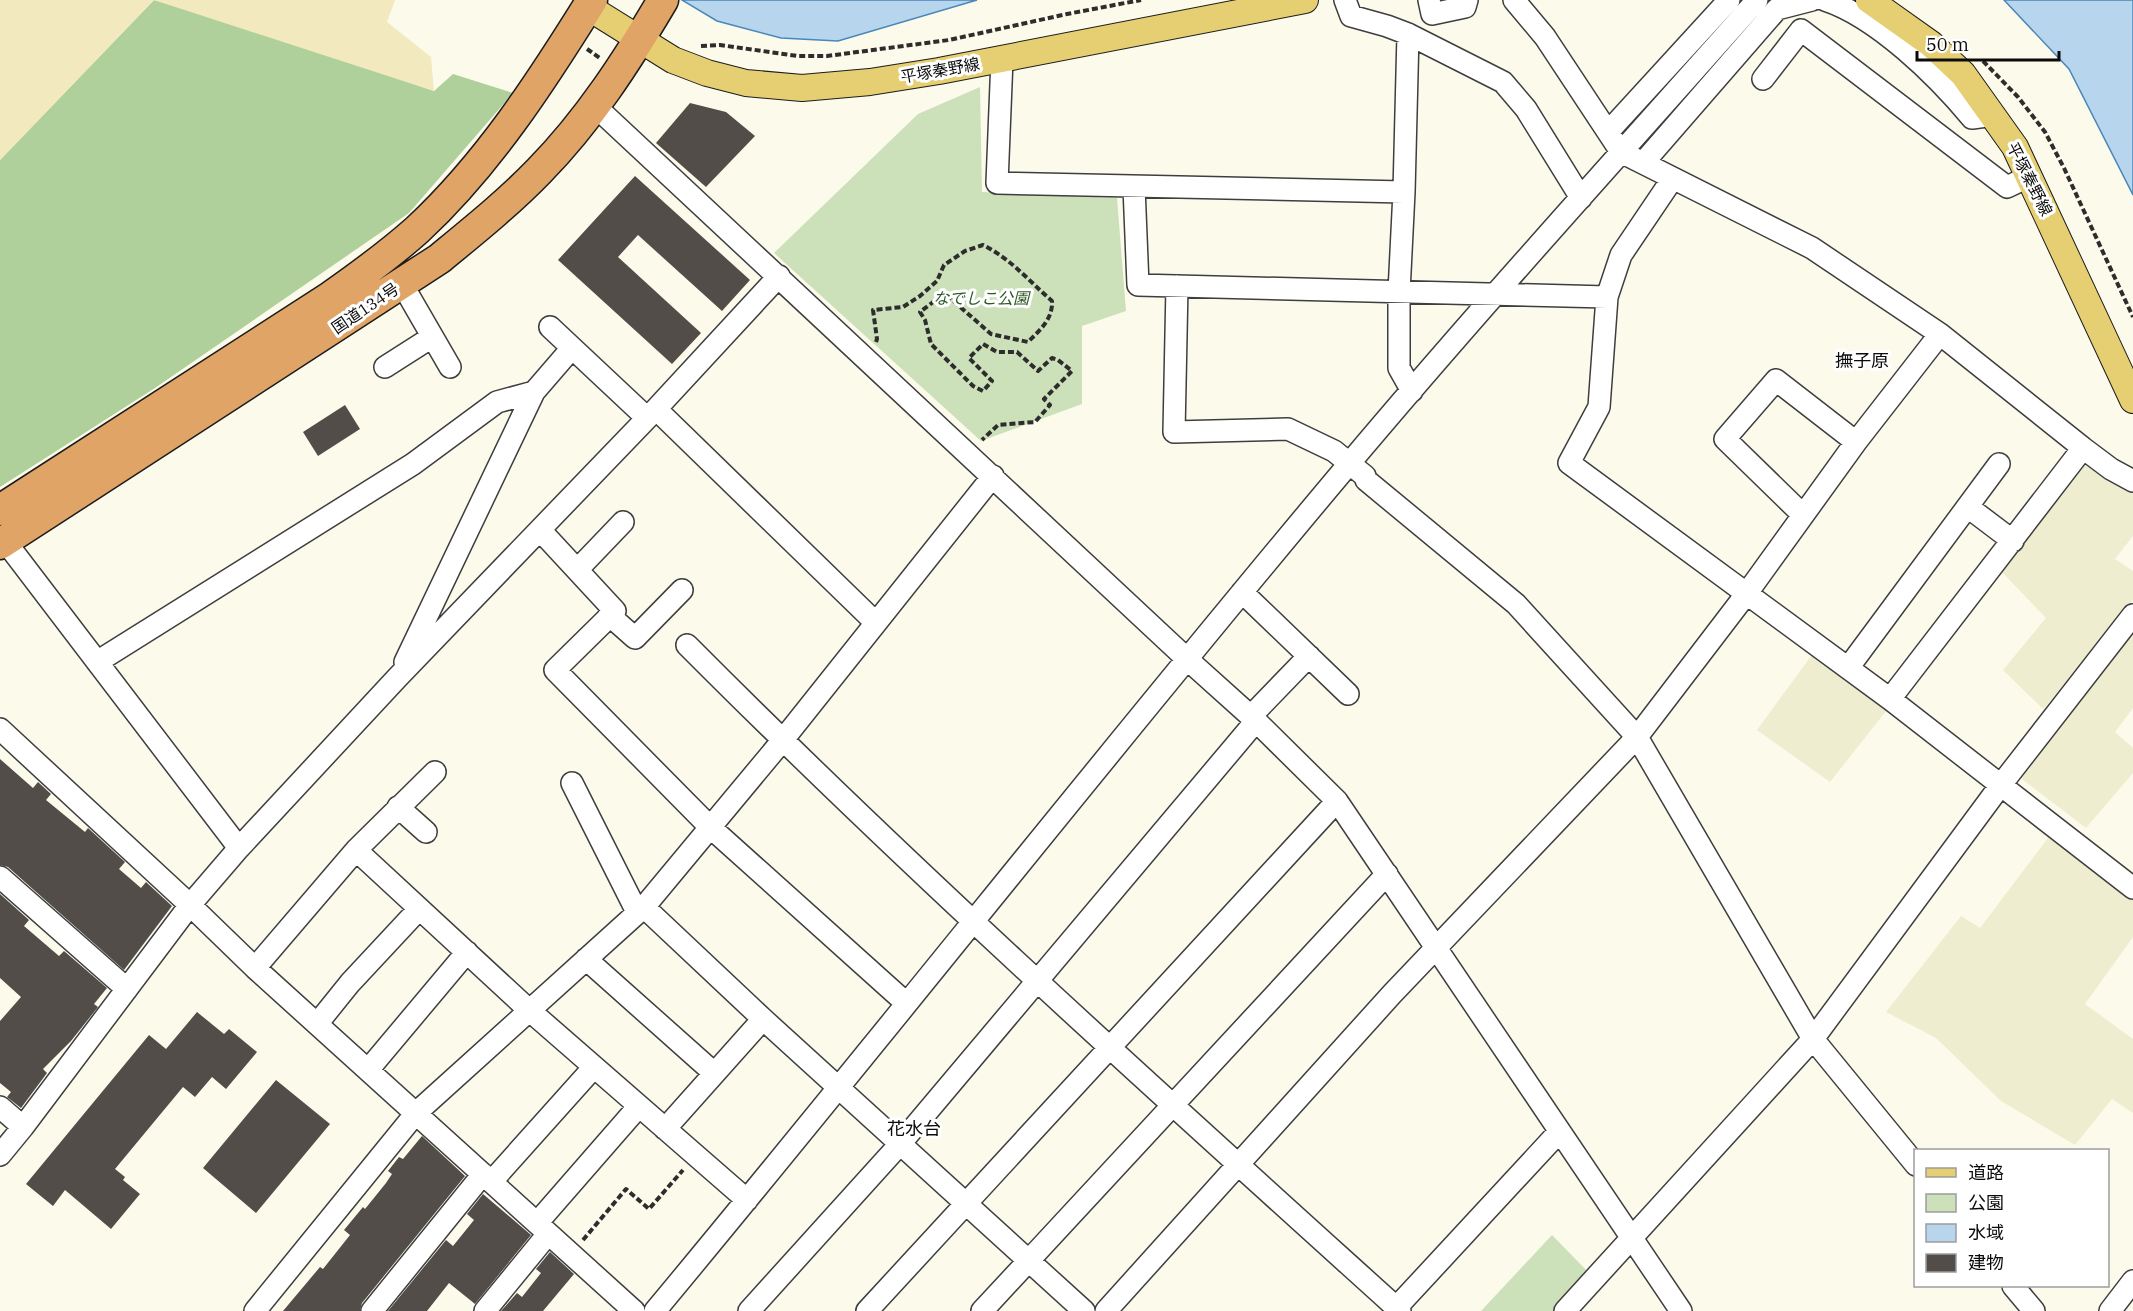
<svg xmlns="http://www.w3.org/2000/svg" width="2133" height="1311" font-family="'IBM Plex Serif','Noto Sans JP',serif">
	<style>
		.farmland { fill: #efedcf }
		.green { fill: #cce1ba }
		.forest { fill: #b0d09b }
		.sand { fill: #f2e9be }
		.water { fill: #b7d6ed; stroke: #4887ba; stroke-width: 1.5 }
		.building { fill: #524d49 }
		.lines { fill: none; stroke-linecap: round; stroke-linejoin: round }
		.minor-casing { stroke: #3e3e3e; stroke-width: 24 }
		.major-casing { stroke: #1c1c1c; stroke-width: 28 }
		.highway-casing { stroke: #1c1c1c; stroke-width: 33 }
		.path { stroke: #2d2d2d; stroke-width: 4; stroke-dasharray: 6 3; stroke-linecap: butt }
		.minor { stroke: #fff; stroke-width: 21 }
		.major { stroke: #e5cf72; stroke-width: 26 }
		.highway { stroke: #e0a466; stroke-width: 30 }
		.labels { text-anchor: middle; stroke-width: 6; stroke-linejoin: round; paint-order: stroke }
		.street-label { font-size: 16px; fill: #0b0b0b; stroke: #fff }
		.park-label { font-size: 16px; font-style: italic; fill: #2d5925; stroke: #fff }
		.neighbourhood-label { font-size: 18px; fill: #0b0b0b; stroke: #fff }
	</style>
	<rect width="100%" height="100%" fill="#fcfaeb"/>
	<path class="farmland" d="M2085,457L2133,490V536L2115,559L2133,571V600L2043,709L2003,670L2046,618L2001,571Z
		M2133,625V708L2115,732L2133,748V773L2086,828L2018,776Z
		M1814,652L1890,706L1830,782L1757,730Z
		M2054,830L2133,886V937L2085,1004L2133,1039V1113L2112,1099L2075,1145L2001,1101L1936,1038L1886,1012L1961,916L1980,928Z"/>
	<path class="green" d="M980,87L982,192L1117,198L1126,311L1082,326V404L981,441L774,253L918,114Z
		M1552,1235L1591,1275L1557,1311H1481Z"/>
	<path class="forest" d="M154,0L278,37L434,91L453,74L513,93L409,213L155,388L0,487V160Z"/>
	<path class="sand" d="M0,0H395L387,22L431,57L434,91L154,0L0,160Z"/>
	<path class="water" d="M682,0H977L838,41L781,38L717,21Z
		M2004,0H2133V195L2069,69Z"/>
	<path class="building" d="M690,103L726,112L755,136L706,187L656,143Z
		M635,176L750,280L722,311L638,235L618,257L701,333L672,364L558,260Z
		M345,405L360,429L318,456L303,432Z
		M0,759L33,788L38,782L51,794L46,800L85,832L88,828L125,862L119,869L141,888L146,882L172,906L124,970L8,867L0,865Z
		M0,894L29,920L24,926L59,956L64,951L107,988L94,1004L98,1007L71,1041L43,1069L47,1073L21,1108L7,1097L11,1092L0,1083V1021L21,997L0,978Z
		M197,1012L224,1034L229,1029L257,1052L226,1089L212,1077L195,1097L183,1087L115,1169L125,1177L123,1180L140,1194L111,1229L65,1190L53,1206L26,1184L149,1035L166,1049Z
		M276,1080L330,1124L256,1213L203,1168Z
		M422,1136L465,1176L362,1303L360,1311H283L320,1267L323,1269L350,1235L344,1230L363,1207L365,1209L386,1183L392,1174L388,1171L399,1157L403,1159Z
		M483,1194L531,1235L475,1304L449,1283L427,1311H388L446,1240L453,1246L474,1220L467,1214Z
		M550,1252L574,1274L543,1311H501L517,1293L522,1297L541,1273L536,1269Z"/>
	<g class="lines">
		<g class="minor-casing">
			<path id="minor" d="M1345,0L1351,16L1387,26L1408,34L1503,82L1526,109L1581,198
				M1429,0L1432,14L1465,7L1467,0
				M1514,0L1545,37L1621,152L1812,248L1940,334
				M1825,0C1877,17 1937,76 1972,118L1994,115
				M1002,59L997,183L1404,192L1399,292V368L1412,391
				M1763,79L1801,30L2007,187L2030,176
				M595,106L1187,659L1256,721L1337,801L1681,1311
				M1608,132L1729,0
				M1643,163L1777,9L1812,0
				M1673,178L1621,255L1607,297L1599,407L1569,463L1890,699L2133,888
				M1134,187L1138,285L1607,297
				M1404,192L1408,34
				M402,284L450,367
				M1177,286L1174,432L1288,429L1334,451L1365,476L1366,480L1516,604L1637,737L1813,1039L1916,1165
				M550,327L647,418
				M385,367L432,337
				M534,392L572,348
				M656,409L875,622
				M1968,507L2013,541
				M1803,515L1725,439L1776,380L1856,442
				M540,530L615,611L555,670L710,827L906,1003
				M5,541L239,848
				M577,570L623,522
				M1242,592L1348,694
				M609,615L635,638L682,590
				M687,645C917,876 1159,1093 1400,1311
				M97,662L413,464L497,402L534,392L405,662
				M1848,668L1999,464
				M1890,699L2083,448
				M1251,716L1309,656
				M0,729L190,905L239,848L397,678L656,409L779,276
				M572,783L637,912
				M398,807L426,832
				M356,850L435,772
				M0,877L127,989
				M644,907L763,1019L1084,1311
				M586,959L714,1073
				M255,968L356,850L529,1010L747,1200
				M317,1024L350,983L419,909
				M368,1070L467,952
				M0,1107L23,1127
				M665,1129L763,1019
				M0,1155L23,1127L190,905L255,968L634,1311
				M492,1181L594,1067
				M537,1223L639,1106
				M2013,1286L2034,1311
				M1396,1308L1559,1132
				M255,1311L416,1113L644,907L782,741L993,476
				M372,1311L483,1174
				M485,1311L548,1234
				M655,1311C888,1031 1113,744 1348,465C1481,307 1620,154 1757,0
				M749,1311L900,1144L1256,721
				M867,1311L1337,801
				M982,1311L1387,874
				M1106,1311L1392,994L1637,737L1747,593L1856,442L1940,334L2083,448L2111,469L2133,481
				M1565,1311L1813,1039L2000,786L2133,615
				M2110,1311L2133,1281"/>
		</g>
		<g class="major-casing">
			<path id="major" d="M1869,0L1931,44L1963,74L2015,147L2133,400
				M588,7L673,60L707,73L746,83L802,88L870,82L939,71L1305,0"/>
		</g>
		<g class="highway-casing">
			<path id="highway" d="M0,510L330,297C360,276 390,254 417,230C488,164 541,82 592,0
				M0,544L439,259C473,231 508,203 539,171C589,120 627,61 663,0"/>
		</g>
		<path class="path" d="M701,46L720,45L798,56H827L949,40L1067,14L1141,0
			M587,49L601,59
			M1983,61L2018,97L2045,132L2064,168L2133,317
			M876,342L877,339L873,310L903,307L920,296L937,281L944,265L965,251L983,245C1011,259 1029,281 1052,301C1053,319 1040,330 1028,342L991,334L950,298L937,299L920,312L925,320L931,344L973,386L983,391L992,381L969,358L983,344L997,352H1017L1038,371L1052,358L1058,360L1072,371L1044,399L1050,405L1035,422L998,425L982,440
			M583,1240L626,1189L649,1209L683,1170"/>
		<use href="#minor" class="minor"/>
		<use href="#major" class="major"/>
		<use href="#highway" class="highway"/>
	</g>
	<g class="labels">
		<g class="street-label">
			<text transform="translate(940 70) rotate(-10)" y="6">平塚秦野線</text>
			<text transform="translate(2030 179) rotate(63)" y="6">平塚秦野線</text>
			<text transform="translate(365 308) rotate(-34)" y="6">国道134号</text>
		</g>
		<g class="park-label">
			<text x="981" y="304">なでしこ公園</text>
		</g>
		<g class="neighbourhood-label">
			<text x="1862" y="367">撫子原</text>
			<text x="914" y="1135">花水台</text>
		</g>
	</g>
	<rect x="1914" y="1149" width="195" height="138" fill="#ffffff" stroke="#9d9d9d" stroke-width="1.5"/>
	<rect x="1926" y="1168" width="30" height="9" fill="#e5cf72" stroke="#9d9d9d" stroke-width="1.5"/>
	<text x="1968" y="1179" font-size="18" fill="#0b0b0b">道路</text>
	<rect x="1926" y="1194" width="30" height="18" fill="#cce1ba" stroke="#9d9d9d" stroke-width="1.5"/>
	<text x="1968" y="1209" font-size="18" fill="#0b0b0b">公園</text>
	<rect x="1926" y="1224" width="30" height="18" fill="#b7d6ed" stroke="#9d9d9d" stroke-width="1.5"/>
	<text x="1968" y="1239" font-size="18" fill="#0b0b0b">水域</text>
	<rect x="1926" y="1254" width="30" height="18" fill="#524d49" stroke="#9d9d9d" stroke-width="1.5"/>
	<text x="1968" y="1269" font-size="18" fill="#0b0b0b">建物</text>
	<path d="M1917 51v9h142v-9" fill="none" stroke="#0b0b0b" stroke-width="3"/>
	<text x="1926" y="51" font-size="18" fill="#0b0b0b" stroke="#ffffff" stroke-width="4.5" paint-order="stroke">50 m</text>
</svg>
